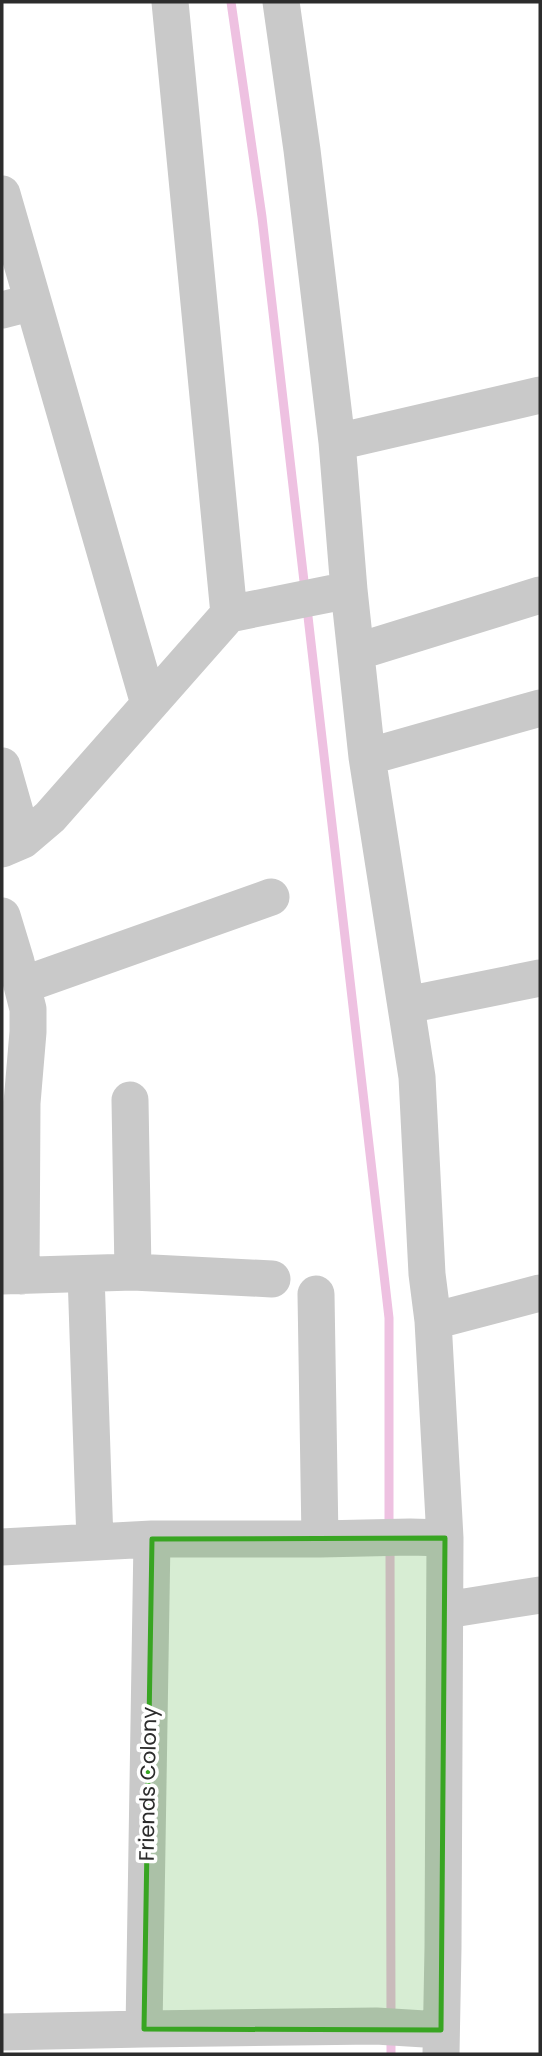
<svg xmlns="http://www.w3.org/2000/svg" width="542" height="2056" font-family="Poppins,sans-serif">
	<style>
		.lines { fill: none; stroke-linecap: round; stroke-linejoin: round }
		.stream { stroke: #eec1e1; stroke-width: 9 }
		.minor { stroke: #c9c9c9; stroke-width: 37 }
		.marked { fill: #38a522; fill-opacity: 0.2; stroke: #38a522; stroke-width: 5; stroke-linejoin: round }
		.labels { text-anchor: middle; stroke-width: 7; stroke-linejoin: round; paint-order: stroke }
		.street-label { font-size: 21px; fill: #2c2c2c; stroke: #fff }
	</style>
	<rect width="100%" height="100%" fill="#fff"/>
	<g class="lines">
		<path class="stream" d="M231,2L262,217L305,590
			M307,608L389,1318V1531
			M390,1545L391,2021
			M391,2035V2054"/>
		<path class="minor" d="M170,2L229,614
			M281,2L302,150L337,442L349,590L367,757L417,1077L427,1274L433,1321L445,1538L443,1948L441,2054
			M2,194L149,704
			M2,310L33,302
			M337,442L540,395
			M356,652L540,595
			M367,757L540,708
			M2,766L23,840
			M2,849L23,840L50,817L229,614L349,590
			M2,916L16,962L28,1009V1032L22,1103L21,1276
			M23,985L271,897
			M407,1005L540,978
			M130,1100L133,1272
			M86,1274L95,1542
			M2,1276L133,1272L272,1279
			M316,1294L320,1539
			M433,1321L540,1293
			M152,1539L144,2029L376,2026L441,2030
			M2,1547L152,1539H320L410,1537L445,1538
			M446,1610L540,1595
			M2,2032L144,2029"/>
	</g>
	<path class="marked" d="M445,1538L441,2030L144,2029L152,1539Z"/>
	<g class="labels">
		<g class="street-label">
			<text transform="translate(148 1784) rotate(-89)" y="7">Friends Colony</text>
		</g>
	</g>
	<rect width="542" height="2056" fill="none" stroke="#2c2c2c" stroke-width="7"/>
</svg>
